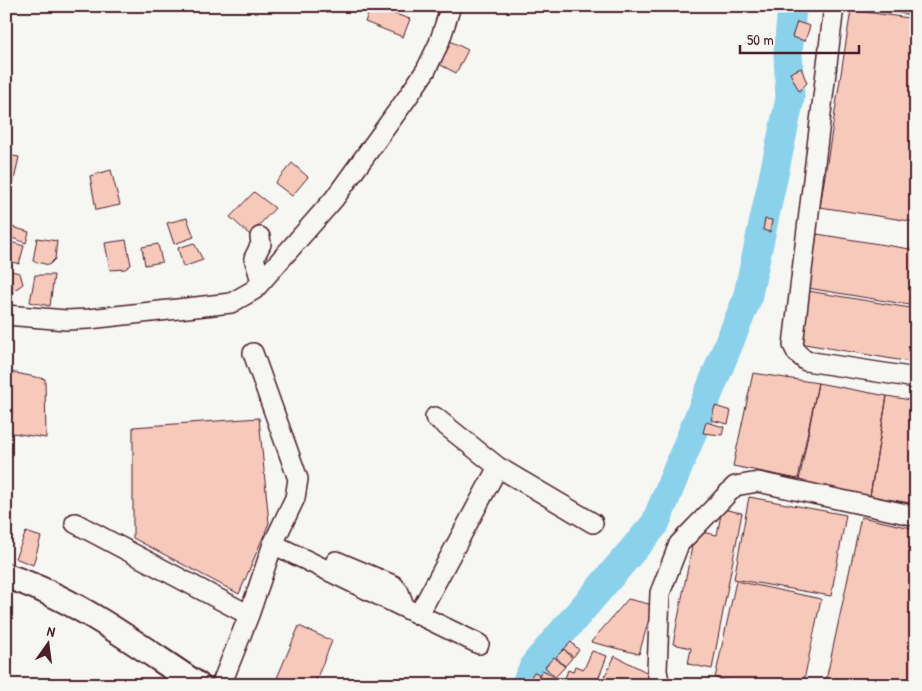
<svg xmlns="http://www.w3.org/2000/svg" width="922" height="691" font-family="'Patrick Hand',sans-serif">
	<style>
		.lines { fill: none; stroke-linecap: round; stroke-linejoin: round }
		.river { stroke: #8ad1ec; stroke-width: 29 }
		.building { fill: #f7c9bb; stroke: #4a1f2b }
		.minor-casing { stroke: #4a1f2b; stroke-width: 22 }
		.major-casing { stroke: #4a1f2b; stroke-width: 28 }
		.minor { stroke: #f6f6f2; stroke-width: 19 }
		.major { stroke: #f6f6f2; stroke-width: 24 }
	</style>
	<rect width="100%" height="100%" fill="#f6f6f2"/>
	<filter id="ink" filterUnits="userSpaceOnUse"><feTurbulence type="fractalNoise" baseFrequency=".02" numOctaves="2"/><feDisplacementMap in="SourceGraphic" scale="10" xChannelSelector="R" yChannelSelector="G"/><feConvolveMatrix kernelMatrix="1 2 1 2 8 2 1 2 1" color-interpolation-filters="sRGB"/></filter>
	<g filter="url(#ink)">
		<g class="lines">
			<path class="river" d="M525,685L536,663L655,524L747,299L790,99L788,53L792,6"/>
		</g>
		<path class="building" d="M371,6L410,19L403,37L365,22Z
			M849,6H891L890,13Z
			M894,6H916V16L893,12Z
			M851,10L916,19V222L820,207Z
			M797,22L810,26L805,41L792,37Z
			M448,40L468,50L456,73L437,63Z
			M801,68L807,83L799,91L790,73Z
			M6,155L19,157L13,185L6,184Z
			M292,163L308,177L292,196L275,183Z
			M111,170L120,205L96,210L90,176Z
			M254,192L275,208L250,235L230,217Z
			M6,200L10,201L6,223Z
			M187,218L194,237L174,244L167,223Z
			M765,219L772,220L770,232L763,230Z
			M9,226L29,232L26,243L7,236Z
			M817,234L916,250V306L808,288Z
			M37,238L57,241L55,259L49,265L33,261Z
			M126,240L131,265L125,269L110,270L105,243Z
			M7,241L24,246L19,264L6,260Z
			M194,243L203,260L183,267L178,248Z
			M158,244L162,262L145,265L142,247Z
			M6,270L20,273L23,284L16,289L6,286Z
			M35,275H54L50,306L30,302Z
			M6,289L13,291L9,306L6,305Z
			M808,291L916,309V363L799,343Z
			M6,371L45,379L46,438L6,432Z
			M753,373L818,383L798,479L733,466Z
			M818,383L887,396L870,496L799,481Z
			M887,396L916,401V504L870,496Z
			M715,406L731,411L728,424L711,420Z
			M259,418L269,523L239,594L133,538V427Z
			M706,422L724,427L722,435L703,433Z
			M749,497L846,515L831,596L734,579Z
			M722,509L742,513L712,669L688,664L691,648L673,644L695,531L717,535Z
			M861,517L916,529V685H825Z
			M26,532L41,537L33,565L15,558Z
			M736,581L821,599L803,685H747L715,678Z
			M628,599L653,605L639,654L591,642Z
			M299,626L332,641L314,685H274Z
			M571,642L579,650L573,657L564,649Z
			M564,649L572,658L565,666L556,657Z
			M592,651L607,656L596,685L563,684L568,670L573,672L575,666L584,669Z
			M615,656L656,677L652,685H600Z
			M554,657L565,667L555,677L545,667Z
			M542,670L553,675L548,685H535Z
			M534,672L539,674L537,679L531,677Z
			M531,678L536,680L534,685H528Z"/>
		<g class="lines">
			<g class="minor-casing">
				<path id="minor" d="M834,6L793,345L797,353L806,361L916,378
					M260,237L261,244L254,258L261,281
					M6,315L66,320L89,319L231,303L254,290L334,199L407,98L426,70L439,43L451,6
					M498,467L593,523
					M75,523L249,615
					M273,544L479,644
					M336,561L393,585L399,592L405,608
					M419,614L498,467L435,417
					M221,685L249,615L273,544L295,498L298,479L253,353
					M660,685L657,671L660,593L679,544L735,486L758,482L916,516"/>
			</g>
			<g class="major-casing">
				<path id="major" d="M6,576C76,598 137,645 198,685"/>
			</g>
			<use href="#minor" class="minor"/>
			<use href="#major" class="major"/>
		</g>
	</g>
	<rect width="922" height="691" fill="none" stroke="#f6f6f2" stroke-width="25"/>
	<rect x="12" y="12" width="897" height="666" fill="none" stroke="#4a1f2b" stroke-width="2" filter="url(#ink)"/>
	<g transform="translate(48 644) rotate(14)" stroke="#f6f6f2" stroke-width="4" paint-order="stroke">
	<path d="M0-4L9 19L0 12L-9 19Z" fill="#4a1f2b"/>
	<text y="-8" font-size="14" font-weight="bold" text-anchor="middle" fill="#4a1f2b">N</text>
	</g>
	<path d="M740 45v8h119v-8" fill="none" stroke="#4a1f2b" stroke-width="2.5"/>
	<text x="747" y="45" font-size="15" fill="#4a1f2b" stroke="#f6f6f2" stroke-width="4" paint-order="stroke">50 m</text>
</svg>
